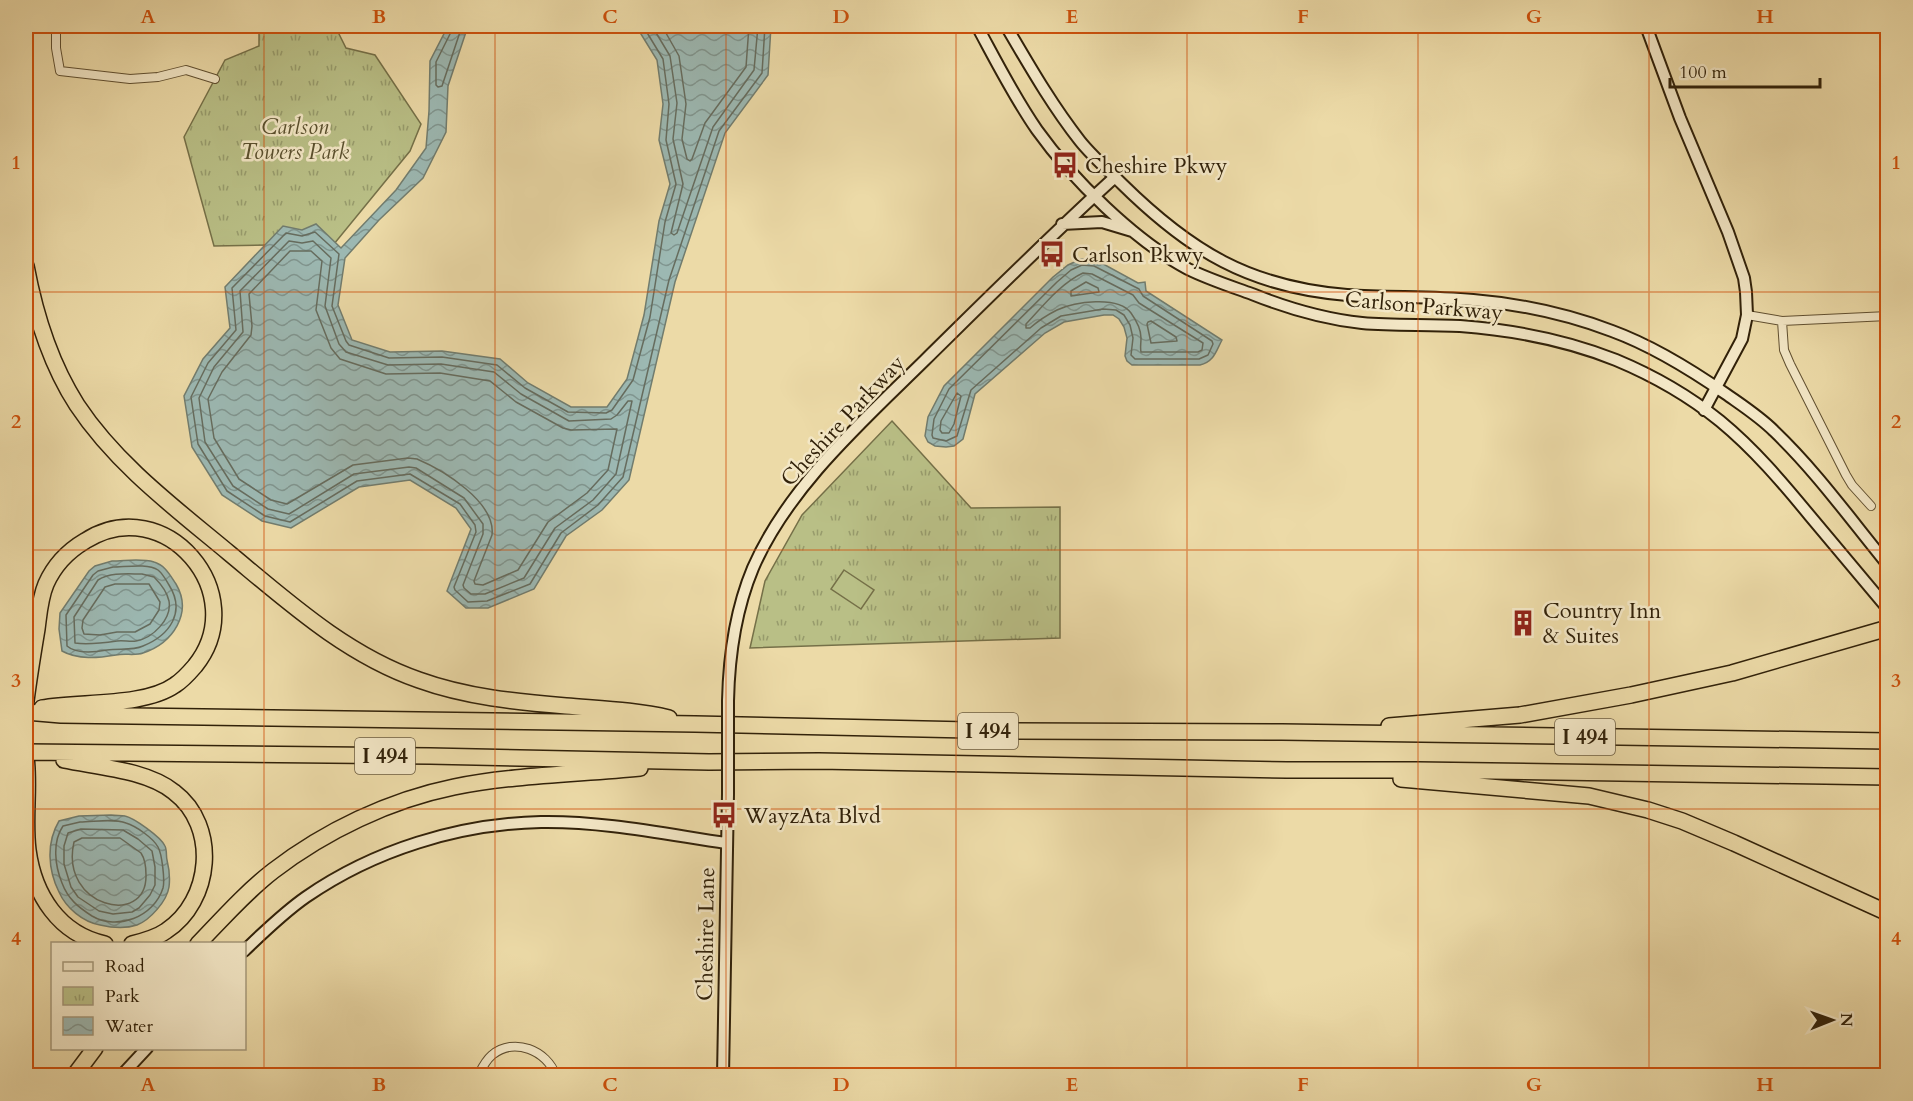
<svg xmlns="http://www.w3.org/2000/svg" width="1913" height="1101" font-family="Cardo,serif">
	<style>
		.park { fill: url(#park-tufts); stroke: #757048; stroke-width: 1.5 }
		.pitch { fill: #b9bf86; stroke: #757048; stroke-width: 1.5 }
		.water { fill: url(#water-waves); stroke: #717c6e; stroke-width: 1.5 }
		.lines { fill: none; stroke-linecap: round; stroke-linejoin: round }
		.shore { stroke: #666c5e; stroke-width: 1.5 }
		.street-casing { stroke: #604f30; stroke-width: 10 }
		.secondary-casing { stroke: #312109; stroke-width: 14 }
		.highway-casing { stroke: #312109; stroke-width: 18 }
		.street { stroke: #f3e7c6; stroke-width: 8 }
		.secondary { stroke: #f3e7c6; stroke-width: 10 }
		.highway { stroke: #ecdaa7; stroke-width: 15 }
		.secondary-bridge-casing { stroke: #312109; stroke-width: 14; stroke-linecap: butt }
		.secondary-bridge { stroke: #f3e7c6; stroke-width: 10 }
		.grid { fill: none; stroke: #cd510c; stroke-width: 1.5; stroke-opacity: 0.55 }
		.labels { text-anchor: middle; stroke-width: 5; stroke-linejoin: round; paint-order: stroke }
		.shield { fill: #f3e7c6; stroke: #6b5c42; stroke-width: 1.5 }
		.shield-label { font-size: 21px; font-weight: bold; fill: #312109 }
		.park-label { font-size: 22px; font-style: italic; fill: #5a502e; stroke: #f3e7c6 }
		.poi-label { font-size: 22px; fill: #312109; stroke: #f3e7c6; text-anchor: start }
		.street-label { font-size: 22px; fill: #312109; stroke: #f3e7c6 }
		.neatline { fill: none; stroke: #cd510c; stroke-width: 2 }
		.grid-label { font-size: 20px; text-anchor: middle; font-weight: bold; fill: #cd510c }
	</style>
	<defs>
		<pattern id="park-tufts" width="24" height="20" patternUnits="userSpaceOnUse" patternTransform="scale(1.5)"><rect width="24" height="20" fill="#b9bf86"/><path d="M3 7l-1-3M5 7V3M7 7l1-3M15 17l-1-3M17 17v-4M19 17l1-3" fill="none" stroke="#979b6c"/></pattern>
		<pattern id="water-waves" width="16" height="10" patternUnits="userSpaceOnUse" patternTransform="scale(1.5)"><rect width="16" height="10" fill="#9cb8b2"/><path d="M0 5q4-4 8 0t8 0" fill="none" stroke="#80958f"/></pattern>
	</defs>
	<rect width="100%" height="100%" fill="#ecdaa7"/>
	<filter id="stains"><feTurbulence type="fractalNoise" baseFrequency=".00333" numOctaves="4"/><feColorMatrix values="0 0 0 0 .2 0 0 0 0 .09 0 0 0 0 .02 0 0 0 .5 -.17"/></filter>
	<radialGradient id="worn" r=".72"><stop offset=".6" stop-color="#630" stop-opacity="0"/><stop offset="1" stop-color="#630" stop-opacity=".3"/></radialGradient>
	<path class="park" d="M259,26H335L346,48L375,55L421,124L410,151L334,244L214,246L184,137L225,60L259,46Z
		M892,421L971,508L1060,507V638L750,648L765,581L802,515Z"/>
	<path class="pitch" d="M844,570L874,590L861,609L831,589Z"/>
	<path class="water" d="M448,26H468L448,86L446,132L423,178L379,220L345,258L338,305L352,340L390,352L442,351L500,359L528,383L571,407H607L627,379L644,315L659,221L670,184L659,140L663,104L657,60L636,26H771L768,75L725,133L675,282L629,480L602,510L566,536L534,589L488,608H466L447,591L471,529L456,508L410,480L359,487L291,528L262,521L222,495L192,447L184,396L203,359L230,328L225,287L283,226L302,230L316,224L341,248L396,190L426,148L429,111L430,61Z
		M1081,259L1096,260L1138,283L1145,282L1146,291L1222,340C1216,351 1214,362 1200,365H1132L1127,361L1125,356L1127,338L1124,327L1119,319L1113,315H1104L1064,322L1045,333L975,394L963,439L954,446L946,447L935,446L928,442L925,436L928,417L944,386L1053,277L1068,265Z
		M112,561C125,561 141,558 154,562C165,565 170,575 176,584C193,613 173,643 143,653C135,656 125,653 116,655C98,658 78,660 62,651L59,629L60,613L89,571L95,566Z
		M111,815C116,816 121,815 125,816C134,818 161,837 165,846C167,850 166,856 167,860C169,868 170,879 169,887C167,901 150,920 137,925C125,929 113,928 100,925C83,922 66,908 59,892C48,870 46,843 59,821L79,816Z"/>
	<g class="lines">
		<path class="shore" d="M452,26V30L436,62V85L438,87L442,86L462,26
			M643,26L663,59L669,104L666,140L676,184L665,222L650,317L633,380L612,410L606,413L568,412L525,388L497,365L442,357L389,358L349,345L346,341L332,306L339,254L315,232L302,236L286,233L232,288L236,330L208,363L191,397L198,444L227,491L265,516L290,522L357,481L410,474L460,504L475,525L476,532L454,587L455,590L468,602L487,601L530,584L561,533L598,505L623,477L669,280L719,131L762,73L765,26
			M652,26L670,56L677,103L673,139L683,184L671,233L674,235L677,233L713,127L754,70L758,26
			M662,26L679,56L686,104L682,139L687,159L690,161L692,159L705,123L746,67L749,26
			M289,241L302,243L313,241L331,258L325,306L339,344L346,352L388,365L441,364L494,372L521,394L569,421L611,419L617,415L628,401H632L616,474L593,500L555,528L524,578L485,594H471L464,588L463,585L483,534V524L464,498L416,468L409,467L354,474L289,514L268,509L233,486L205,442L199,398L214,367L243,332L240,291Z
			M290,251H311L322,261L316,310L331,348L340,359L386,374L440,373L490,381L516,402L563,428L571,430L617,429L608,470L587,493L548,522L518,570L483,585L475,584L474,581L492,535C496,502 443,470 417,459L408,458L353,465L287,504L271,500L239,479L214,438L208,399L222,372L251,335L252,326L249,294Z
			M1082,265L1094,266L1139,289L1143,296L1212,341L1213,344L1208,355L1199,359H1135L1131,355L1133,338L1130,325L1124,315L1116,310L1103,309L1061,316L1041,328L971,390L957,436L946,441L933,438L932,435L934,419L949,389L1057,282L1071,270Z
			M1083,273L1092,274L1133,295L1139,303L1203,343L1202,350L1198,352H1141C1140,347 1141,344 1141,338C1141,329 1136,320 1131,313C1118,295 1074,302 1057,310C1047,315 1038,321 1030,328H1026V324C1043,306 1061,283 1083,273Z
			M1086,282L1098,288L1099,292L1071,296V291Z
			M1148,322L1151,321L1176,337L1177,341L1151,343L1147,324Z
			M957,393L961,396L954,424L949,433H942L940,430L941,421Z
			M113,567C125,567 148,563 158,570C163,574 166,580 169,585C186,612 170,635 143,646C132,651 119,648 107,650C96,652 76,654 67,646L66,615L93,575L98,571Z
			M142,574L154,577C160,583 167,592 169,601C172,619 153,638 136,641C130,642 123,640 117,641C103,643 89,645 75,643L74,617L98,580C111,572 128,574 142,574Z
			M115,584H149L160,602L159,610L150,624L135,632H117L100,635L84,634L82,628L83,620L105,587Z
			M80,822C94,822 113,818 126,823C136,826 153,838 158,847C162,854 165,880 163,888C154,917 117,931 92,916C78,907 68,899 62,883C55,866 52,842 63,826Z
			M81,829L123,830L138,839L152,851L155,867V885L150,895L139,908L132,912L113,914L99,911L78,897L71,887L64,864V846L68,833Z
			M82,838H120L141,853C145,859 146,868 146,875C147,928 59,907 74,842Z"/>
		<g class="street-casing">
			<path id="street" d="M56,26V48L60,71L130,79L158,77L186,70L215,79
				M1747,315L1782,321L1888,316
				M1782,321L1784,350L1790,364L1846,475L1852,485L1871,506
				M478,1076C482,1068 485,1061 492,1055C514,1037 547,1050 556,1076"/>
		</g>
		<g class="secondary-casing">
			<path id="secondary" d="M977,26C996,61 1014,97 1037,130C1072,179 1135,241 1188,269C1208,279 1230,286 1252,294C1287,308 1324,319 1362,323C1395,326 1427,324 1460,326C1514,330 1566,340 1616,360C1652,375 1689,396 1720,421C1754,449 1782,482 1810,516C1836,547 1862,578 1888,609
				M1006,26C1029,65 1051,104 1080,141C1092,156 1108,170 1122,184C1190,251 1249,287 1347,295C1389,298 1431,296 1473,300C1521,304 1567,314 1612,331C1653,346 1690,369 1726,394C1743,406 1760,417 1774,431C1816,471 1851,520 1888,565
				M1646,26L1680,118L1728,232L1744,278L1746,292L1747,315L1742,339L1704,410
				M1062,224L1102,222L1132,231
				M728,701C729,655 735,611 753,568C788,487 863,421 925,360C988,298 1050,236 1115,177
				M244,951C264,932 283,913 306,897C374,850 458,824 541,822C603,821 665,834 726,843
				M121,1076L147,1048
				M723,1076L728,794"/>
		</g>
		<g class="highway-casing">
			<path id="highway" d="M26,266C35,314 50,363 77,405C116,464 175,508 229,553C287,601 346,655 419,680C466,697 517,702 566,706C601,709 635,710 669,718
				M26,701C29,677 33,653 37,629C39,614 40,598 46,584C54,566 68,551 85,541C165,490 253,594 195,666C189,673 183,680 175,685C144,707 80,701 42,708
				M26,712L61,715L695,724L1015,731L1282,732L1888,741
				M1389,726L1520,715L1631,695L1732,673L1888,628
				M26,752L430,756L709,762L819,761L1287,770H1418L1888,777
				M26,757C30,787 24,819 28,850C34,895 59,934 105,944
				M64,760C98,767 147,770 174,792C219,826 212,901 166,931C156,938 144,941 132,944
				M1401,779L1589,796L1648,810L1682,821L1734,843L1888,913
				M198,944C222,919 246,892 273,871C325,831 390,800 454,787C512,775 579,774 640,768
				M74,1076L95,1048"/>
		</g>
		<use href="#street" class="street"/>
		<use href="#secondary" class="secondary"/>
		<use href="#highway" class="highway"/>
		<g class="secondary-bridge-casing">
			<path id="secondary-bridge" d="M728,794V701"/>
		</g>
		<use href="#secondary-bridge" class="secondary-bridge"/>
	</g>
	<path class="grid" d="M264,26V1076M495,26V1076M726,26V1076M956,26V1076M1187,26V1076M1418,26V1076M1649,26V1076M26,292H1888M26,550H1888M26,809H1888"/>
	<defs>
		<g id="bus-bare" transform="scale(2.07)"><path d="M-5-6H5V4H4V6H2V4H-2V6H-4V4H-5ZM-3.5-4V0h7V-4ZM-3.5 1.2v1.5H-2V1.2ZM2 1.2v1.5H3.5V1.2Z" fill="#8f2418" stroke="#f3e7c6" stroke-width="2.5" paint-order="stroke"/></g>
		<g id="building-bare" transform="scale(2.07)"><path d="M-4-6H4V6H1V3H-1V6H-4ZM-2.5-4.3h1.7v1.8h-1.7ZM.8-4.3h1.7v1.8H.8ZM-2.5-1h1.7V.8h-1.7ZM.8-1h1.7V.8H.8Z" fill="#8f2418" stroke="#f3e7c6" stroke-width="2.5" paint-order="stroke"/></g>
	</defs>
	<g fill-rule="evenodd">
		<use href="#bus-bare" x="1065" y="165"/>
		<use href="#bus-bare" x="1052" y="254"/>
		<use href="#building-bare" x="1523" y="623"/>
		<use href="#bus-bare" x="724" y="815"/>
	</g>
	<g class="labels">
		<g class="shield">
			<rect x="958" y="713" width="60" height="36" rx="4.5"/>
			<rect x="1555" y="719" width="60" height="36" rx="4.5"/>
			<rect x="355" y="738" width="60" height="36" rx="4.5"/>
		</g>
		<g class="shield-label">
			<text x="988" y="738">I 494</text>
			<text x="1585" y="744">I 494</text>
			<text x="385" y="763">I 494</text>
		</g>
		<g class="park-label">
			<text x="295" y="134">Carlson<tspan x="295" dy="25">Towers Park</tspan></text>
		</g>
		<g class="poi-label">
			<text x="1085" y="173">Cheshire Pkwy</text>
			<text x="1072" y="262">Carlson Pkwy</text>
			<text x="1543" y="618">Country Inn<tspan x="1543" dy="25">&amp; Suites</tspan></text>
			<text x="744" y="823">WayzAta Blvd</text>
		</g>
		<g class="street-label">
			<text transform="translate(1424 305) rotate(5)" y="8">Carlson Parkway</text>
			<text transform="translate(842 420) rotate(-47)" y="8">Cheshire Parkway</text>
			<text transform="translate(705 934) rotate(-89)" y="8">Cheshire Lane</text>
		</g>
	</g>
	<rect width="1913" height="1101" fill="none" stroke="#ecdaa7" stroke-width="66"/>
	<rect x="51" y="942" width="195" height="108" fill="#f3e7c6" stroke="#a5987a" stroke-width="1.5"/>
	<rect x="63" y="962" width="30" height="9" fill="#f3e7c6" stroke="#a5987a" stroke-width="1.5"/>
	<text x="105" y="972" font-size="18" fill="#312109">Road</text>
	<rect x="63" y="987" width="30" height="18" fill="url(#park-tufts)" stroke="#a5987a" stroke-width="1.5"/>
	<text x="105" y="1002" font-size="18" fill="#312109">Park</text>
	<rect x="63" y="1017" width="30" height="18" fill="url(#water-waves)" stroke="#a5987a" stroke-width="1.5"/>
	<text x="105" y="1032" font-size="18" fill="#312109">Water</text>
	<g transform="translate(1832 1020) rotate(89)" stroke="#f3e7c6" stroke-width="4.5" paint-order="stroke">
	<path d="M0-4.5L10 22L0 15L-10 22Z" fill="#312109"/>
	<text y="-9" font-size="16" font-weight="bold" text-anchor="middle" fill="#312109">N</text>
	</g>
	<path d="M1670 78v9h150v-9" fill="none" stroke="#312109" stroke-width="3"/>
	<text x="1679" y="78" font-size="18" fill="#312109" stroke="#f3e7c6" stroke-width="4.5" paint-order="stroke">100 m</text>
	<rect x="33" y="33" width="1847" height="1035" class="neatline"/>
	<g class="grid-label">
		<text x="148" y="23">A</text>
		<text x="379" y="23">B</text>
		<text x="610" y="23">C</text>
		<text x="841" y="23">D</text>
		<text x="1072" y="23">E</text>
		<text x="1303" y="23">F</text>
		<text x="1534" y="23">G</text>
		<text x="1765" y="23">H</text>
		<text x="16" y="169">1</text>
		<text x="1896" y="169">1</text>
		<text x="16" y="428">2</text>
		<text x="1896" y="428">2</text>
		<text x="16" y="687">3</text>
		<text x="1896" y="687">3</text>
		<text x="16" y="945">4</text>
		<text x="1896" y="945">4</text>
		<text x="148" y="1091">A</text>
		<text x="379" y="1091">B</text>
		<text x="610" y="1091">C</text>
		<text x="841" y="1091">D</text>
		<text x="1072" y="1091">E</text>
		<text x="1303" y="1091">F</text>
		<text x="1534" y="1091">G</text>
		<text x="1765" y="1091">H</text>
	</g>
	<rect width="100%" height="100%" filter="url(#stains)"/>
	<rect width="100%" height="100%" fill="url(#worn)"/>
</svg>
